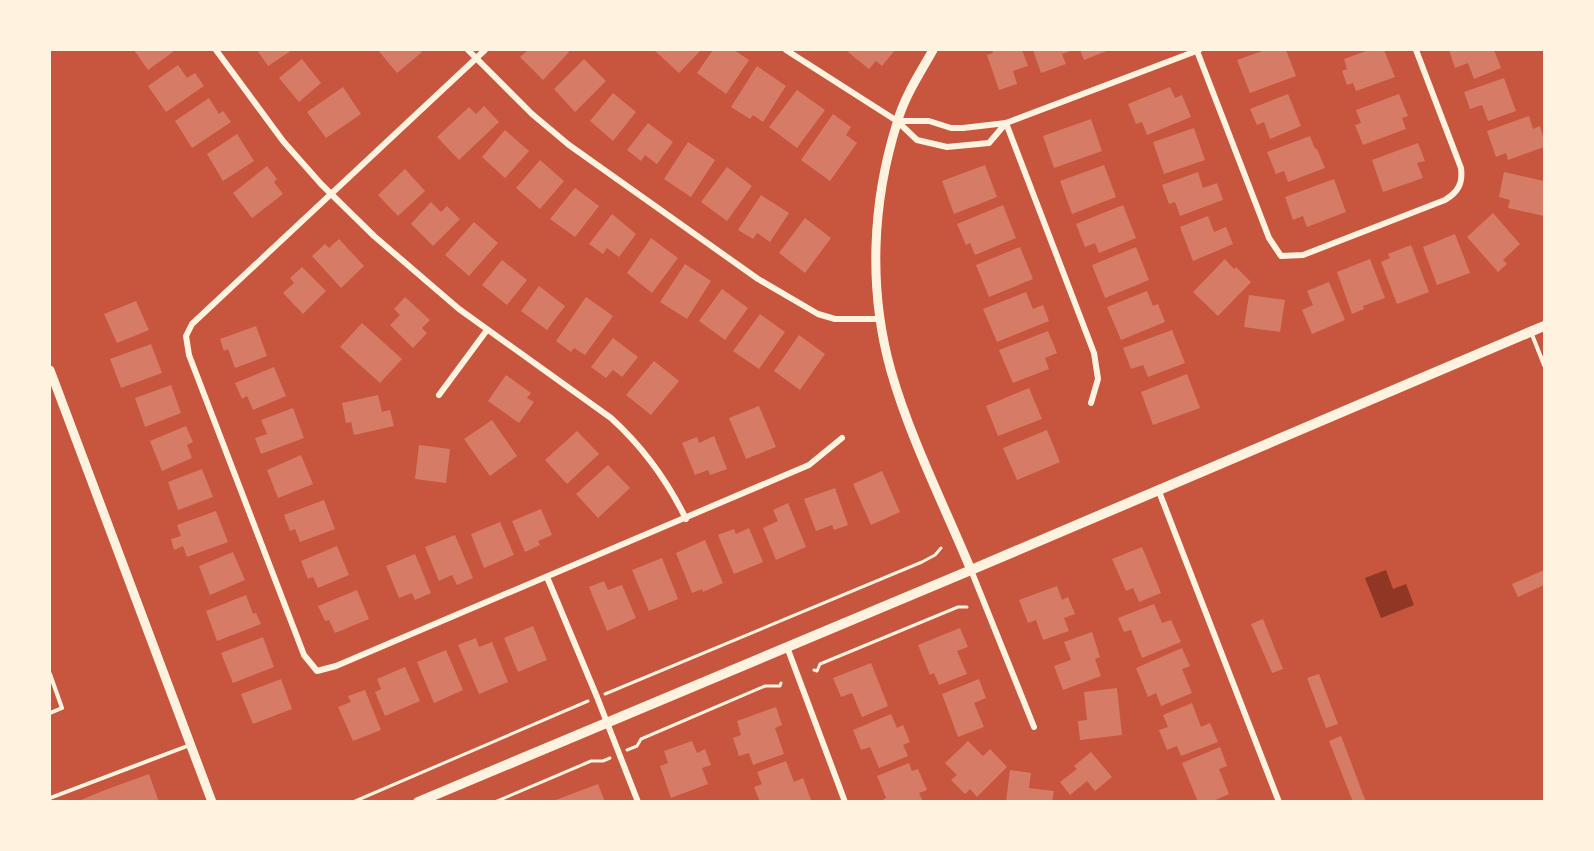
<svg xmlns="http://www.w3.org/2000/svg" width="1594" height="851" font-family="Barlow,sans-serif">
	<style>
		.water { fill: #8f3625 }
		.building { fill: #d67c66 }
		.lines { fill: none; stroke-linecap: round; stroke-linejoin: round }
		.path { stroke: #fff3e0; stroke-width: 3 }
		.service { stroke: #fff3e0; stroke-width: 4 }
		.minor { stroke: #fff3e0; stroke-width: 6 }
		.tertiary { stroke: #fff3e0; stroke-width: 9 }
		.primary { stroke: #fff3e0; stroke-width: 10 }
	</style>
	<rect width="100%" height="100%" fill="#c8553d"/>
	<path class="water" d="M1386,570L1393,589L1406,584L1414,605L1381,618L1365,578Z"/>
	<path class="building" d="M134,50H171L173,52L148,70Z
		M257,50H292L268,66Z
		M378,50H420L422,52L397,73Z
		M528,50H567L569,52L543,80L520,57Z
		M654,50H701L679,73Z
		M713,50H734L749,60L726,94L697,73Z
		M850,50H895L882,66L876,61L869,69L848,52Z
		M992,50H1022L1028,66L1013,71L1017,84L999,90L987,55L993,53Z
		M1033,50H1073L1062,54L1066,64L1041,73Z
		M1080,50H1109L1084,60Z
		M1265,50H1286L1296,76L1250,93L1237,60Z
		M1369,50H1384L1395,77L1356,91L1353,83L1347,85L1342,71L1347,69L1344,59Z
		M1449,50H1494L1501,68L1474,79L1468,63L1455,68Z
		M302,59L321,83L299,102L279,78Z
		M584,59L606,81L575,112L554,89Z
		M178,65L187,78L195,73L204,86L166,112L148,86Z
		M757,66L786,86L763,122L753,115L750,119L731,107Z
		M1504,78L1516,111L1488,121L1482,105L1470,109L1464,92Z
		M343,87L361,114L326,138L307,112Z
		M1170,87L1175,98L1182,95L1191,117L1147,135L1142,122L1136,124L1128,104Z
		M797,90L825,110L797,148L769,127Z
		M613,93L636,112L613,141L590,121Z
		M1288,94L1301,126L1270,139L1264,122L1257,125L1250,109Z
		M1399,94L1408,116L1402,118L1406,129L1363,145L1355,125L1361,123L1356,110Z
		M209,98L219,114L223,111L231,122L192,148L175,121Z
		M484,106L499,122L459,160L437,137L469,107L476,114Z
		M833,114L851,127L846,135L857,143L830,181L801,160Z
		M1529,116L1533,129L1540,126L1544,140V147L1508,160L1506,153L1496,157L1487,131Z
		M1091,119L1102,151L1054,168L1043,136Z
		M648,123L673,142L657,164L645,155L641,161L627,150Z
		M1194,128L1205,160L1164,174L1153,142Z
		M505,130L529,151L505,178L482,157Z
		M237,134L254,161L223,181L207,154Z
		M1310,136L1315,149H1317L1325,168L1288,182L1284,171L1276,174L1267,152Z
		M688,142L715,160L691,197L664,179Z
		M1418,143L1425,161L1417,163L1423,178L1383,192L1372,160Z
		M540,160L564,181L540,209L516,188Z
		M985,165L997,197L954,214L942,181Z
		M1104,165L1116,197L1072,214L1060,181Z
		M267,166L277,179L274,182L283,194L252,218L233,193Z
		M727,167L752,186L727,221L701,202Z
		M405,169L425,191L398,216L378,195Z
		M1198,172L1203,188L1217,183L1223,200L1180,216L1175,202L1169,204L1162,185Z
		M1504,172L1544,181V216L1508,208L1510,200L1499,197Z
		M1334,179L1346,212L1307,227L1303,216L1293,220L1285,197Z
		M575,188L599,206L575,237L550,219Z
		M761,195L789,213L770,242L757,233L753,239L738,230Z
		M431,202L441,212L447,206L460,219L433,246L411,224Z
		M1003,205L1016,238L975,255L970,243L966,245L957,224Z
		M1123,205L1136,238L1099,253L1095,243L1085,247L1076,224Z
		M1493,213L1520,244L1503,260L1507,264L1498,272L1467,237Z
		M612,214L636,234L619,257L607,248L603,254L589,244Z
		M1208,216L1214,232L1226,227L1233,244L1193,261L1180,227Z
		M805,218L831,238L805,273L779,253Z
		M474,222L498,243L469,276L445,255Z
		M1455,234L1470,273L1437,285L1423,247Z
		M651,238L678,258L652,293L627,273Z
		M339,239L364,266L341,288L312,256L325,244L329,248Z
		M1411,245L1429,292L1397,304L1381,262L1390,258L1388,254Z
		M1020,247L1033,279L989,297L976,265Z
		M1136,247L1149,280L1105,298L1092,265Z
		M1225,259L1234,269L1236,267L1251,282L1218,316L1193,292Z
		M1370,259L1385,298L1363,306L1364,309L1352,314L1337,272Z
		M502,260L527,280L507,305L482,285Z
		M685,264L711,281L687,319L660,302Z
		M302,267L326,291L303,314L283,293L294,283L290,278Z
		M1329,282L1345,320L1312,334L1302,310L1313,305L1307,291Z
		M539,286L565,306L547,330L521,311Z
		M722,289L748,308L725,340L699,321Z
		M1147,291L1153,306L1158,304L1165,322L1121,340L1107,307Z
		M1026,292L1033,309L1043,305L1049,321L997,342L983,309Z
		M1249,295L1285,300L1280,332L1244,327Z
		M405,297L430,320L422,328L427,333L413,348L390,325L400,315L394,309Z
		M586,297L613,316L585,355L574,348L571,352L556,341Z
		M136,301L149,330L117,343L104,314Z
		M760,314L785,332L759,369L733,351Z
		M362,323L402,359L380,383L340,347Z
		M256,326L267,356L235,368L228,349L224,351L220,339Z
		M1172,330L1185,363L1148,377L1143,365L1131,369L1123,348Z
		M1048,331L1057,353L1045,358L1049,369L1013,383L999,350Z
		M799,335L825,354L800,390L774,371Z
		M613,338L638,357L622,377L613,370L606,378L591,367Z
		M151,344L162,373L121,388L110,359Z
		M654,361L679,381L651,415L626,395Z
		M274,367L286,396L253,410L247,396L242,399L235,383Z
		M1187,374L1200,408L1153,425L1141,392Z
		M506,375L531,393L527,398L534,402L519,423L488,401Z
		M171,385L181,413L145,427L135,398Z
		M1029,388L1042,419L998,436L986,406Z
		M378,395L382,412L390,410L394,426L354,435L351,422L346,423L342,403Z
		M759,406L776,447L746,459L729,418Z
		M293,408L304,438L261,454L255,438L267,434L261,420Z
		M492,420L517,456L490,476L464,439Z
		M186,426L193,442L187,445L192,458L162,471L150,441Z
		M1047,430L1060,462L1017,480L1003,448Z
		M577,431L599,454L567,484L545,460Z
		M714,436L727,469L710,475L708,470L695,475L682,443L697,437L699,443Z
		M419,445L450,449L446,483L415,479Z
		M301,455L313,484L278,498L267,470Z
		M608,465L630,488L598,518L576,494Z
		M202,469L213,497L178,510L168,482Z
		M882,471L900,512L871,525L853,484Z
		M835,488L848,525L834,530L832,525L816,531L804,499Z
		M324,500L335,529L300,542L295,529L290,531L284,515Z
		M788,503L806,547L776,560L763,528L778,521L773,510Z
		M541,509L552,535L538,541L540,545L525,552L512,521Z
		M216,511L228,542L187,557L183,546L174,550L171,539L181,536L177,525Z
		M500,522L514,555L484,568L471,534Z
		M749,528L763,562L734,574L718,535L734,529L736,534Z
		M455,535L473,578L457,585L452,575L439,581L425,547Z
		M705,540L723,583L703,592L702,589L692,593L676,553Z
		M337,546L349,575L318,588L313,577L308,579L301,561Z
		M1142,547L1161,593L1139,602L1133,588L1126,591L1112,559Z
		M233,552L245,580L210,595L199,566Z
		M415,554L431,593L415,600L412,593L399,598L386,566Z
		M662,558L678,599L649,611L632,570Z
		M1544,570V585L1518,597L1512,584Z
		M604,581L608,590L622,585L636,618L607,631L589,587Z
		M1057,586L1062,600L1068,597L1075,614L1064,618L1069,631L1043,640L1036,620L1028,623L1019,600Z
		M357,590L369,619L335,633L329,620L325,621L318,606Z
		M246,595L253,614L256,613L261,624L217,641L206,611Z
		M1154,604L1162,623L1171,620L1181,642L1142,658L1131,630L1124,632L1118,618Z
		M1263,619L1283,669L1272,673L1251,624Z
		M533,626L547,660L518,672L504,638Z
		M960,628L968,647L957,651L967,674L939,685L934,673L930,675L918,645Z
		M1092,632L1100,657L1095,659L1101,676L1063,690L1054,666L1071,660L1064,642Z
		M263,637L274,667L233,683L221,653Z
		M476,638L479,647L492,642L508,682L479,694L458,645Z
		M1182,648L1190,666L1182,669L1192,693L1161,706L1156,693L1148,697L1136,668Z
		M446,650L463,690L434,703L417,662Z
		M871,663L888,706L862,717L852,693L841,697L833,678Z
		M405,667L420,701L385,716L375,692L381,689L377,679Z
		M1319,674L1338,724L1326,728L1307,678Z
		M281,679L292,709L253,724L241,694Z
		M979,679L986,698L974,703L984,727L958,737L942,694Z
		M1117,688L1122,735L1080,740L1078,721L1087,720L1084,692Z
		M365,690L381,730L353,741L338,707L351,702L348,696Z
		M1192,703L1201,727L1210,723L1218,742L1181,756L1177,746L1167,750L1159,730L1168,727L1163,715Z
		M776,707L782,725L775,728L784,754L753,765L749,753L739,756L733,738L741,735L737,721Z
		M891,714L897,728L903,725L910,742L903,745L908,756L879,768L870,747L861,750L853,730Z
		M1341,736L1366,802H1353L1329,741Z
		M692,741L697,753L705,749L711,765L702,768L708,784L671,798L660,766L668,763L664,751Z
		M968,741L983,756L990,749L1007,767L977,797L970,789L965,794L951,780L957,775L945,763Z
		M1220,747L1227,766L1219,769L1229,794L1211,802H1198L1182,763Z
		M1091,752L1112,777L1095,791L1087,781L1070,795L1060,782L1077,769L1074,766Z
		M786,761L794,782L803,778L811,800L807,802H760L754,787L762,784L757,772Z
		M909,763L912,771L918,769L927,790L919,793L923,802H879L886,798L877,776Z
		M1010,770L1031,773L1029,788L1054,791L1052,802H1006Z
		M149,774L159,802H76L105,790Z
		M598,784L605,802H554L553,801Z"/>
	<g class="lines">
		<path class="path" d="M814,670L817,671L820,664L958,607H967
			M605,694L922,562L935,555L941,548
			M627,750L637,746L641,739L765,686H780L781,683
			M353,802L588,701
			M495,802L591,761H603L610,758"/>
		<path class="service" d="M1531,332L1544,365
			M50,674L62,708L50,713
			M50,798L190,745"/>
		<path class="minor" d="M216,50L283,141L321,184L374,236L459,309L611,418C643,447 667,480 686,519
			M468,50L532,114L569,145L758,279L818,314L835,319H880
			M485,50L192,324L186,336L189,355L304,655L317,671L336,666L809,465L842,438
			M786,50L897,121L917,140L947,147L989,143L1006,123
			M1197,51L1269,238L1281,256L1303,255L1445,200C1458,192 1463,184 1461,168L1416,50
			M897,121H929L951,128H963L1006,123L1199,50
			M1006,123L1094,353L1098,379L1091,403
			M439,395L487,330
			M1158,489L1279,802
			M971,570L1034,727
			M547,577L597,697L638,802
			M787,647L845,802"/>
		<path class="tertiary" d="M933,50C920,73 904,97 897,123C872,203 868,289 891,371C910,438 944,505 971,570
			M50,370L212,802"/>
		<path class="primary" d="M418,802L971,570L1544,326"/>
	</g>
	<rect width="1594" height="851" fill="none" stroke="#fff3e0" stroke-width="102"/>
</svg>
